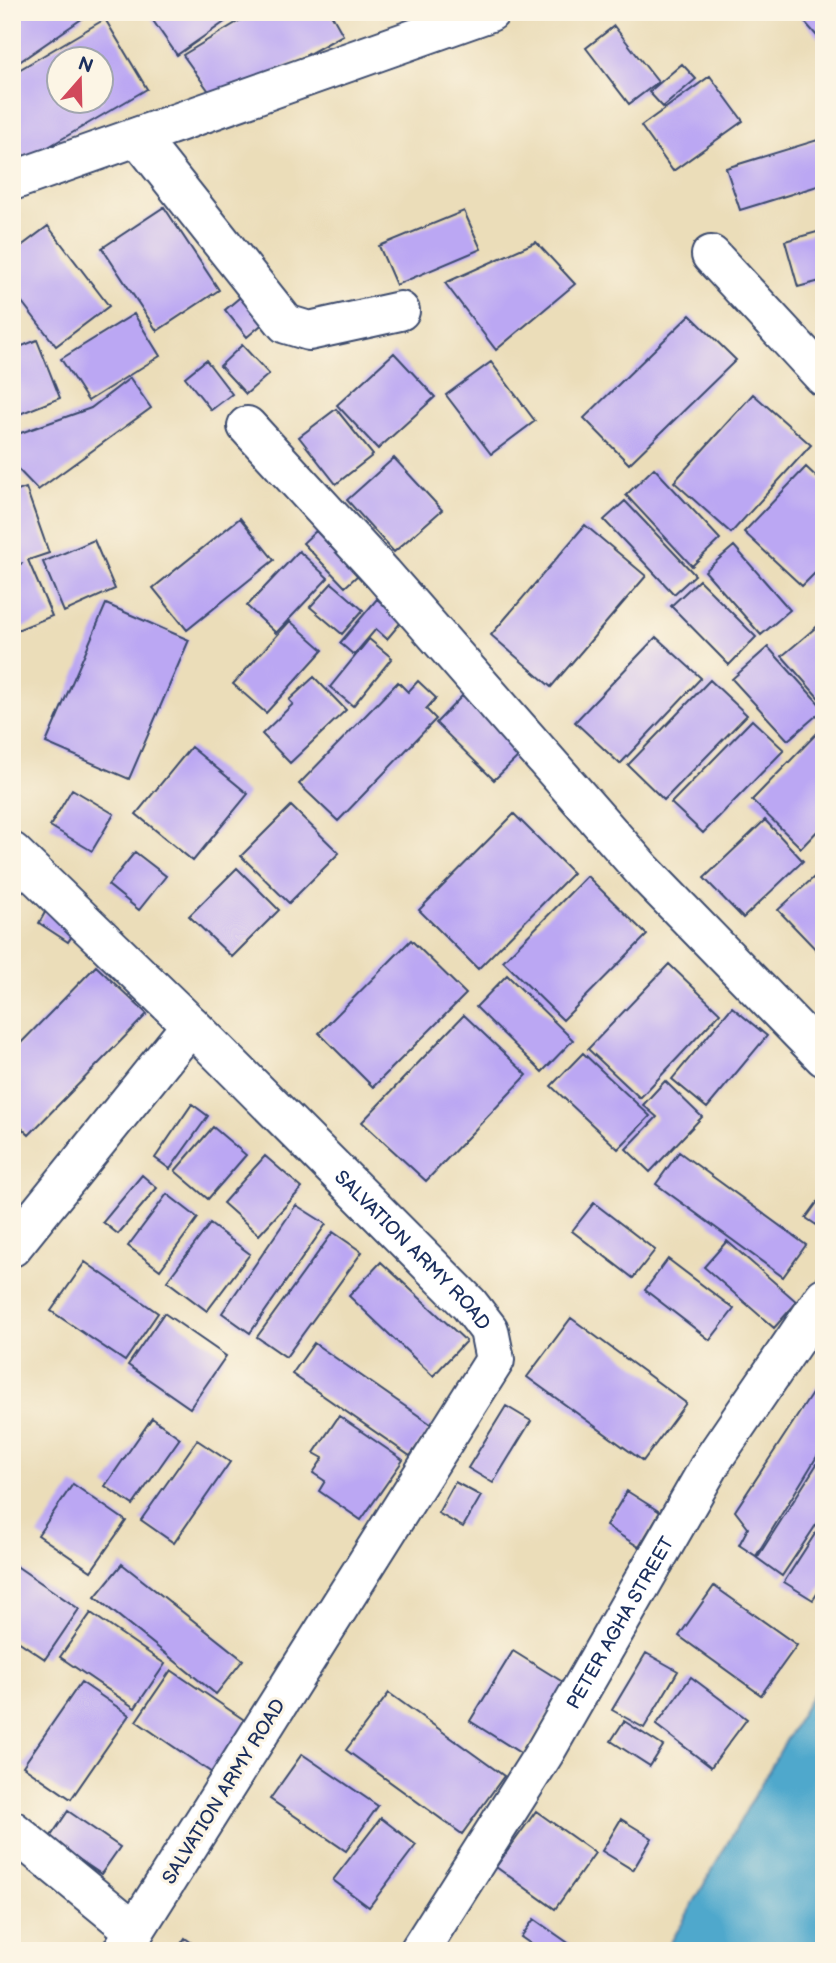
<svg xmlns="http://www.w3.org/2000/svg" width="836" height="1963" font-family="'Balsamiq Sans',sans-serif">
	<style>
		.water { fill: #4fa8cc; stroke: #356c95; stroke-width: 2 }
		.building { fill: #bba7f3; fill-rule: evenodd }
		.lines { fill: none; stroke-linecap: round; stroke-linejoin: round }
		.minor-casing { stroke: #3a496c; stroke-width: 42 }
		.minor { stroke: #fff; stroke-width: 38 }
		.labels { text-anchor: middle; stroke-width: 6; stroke-linejoin: round; paint-order: stroke }
		.street-label { font-size: 19px; fill: #1b2f5e; stroke: #fcf5e5 }
	</style>
	<rect width="100%" height="100%" fill="#fcf5e5"/>
	<filter id="ink" filterUnits="userSpaceOnUse"><feTurbulence type="fractalNoise" baseFrequency=".0143" numOctaves="2"/><feDisplacementMap in="SourceGraphic" scale="14" xChannelSelector="R" yChannelSelector="G"/><feConvolveMatrix kernelMatrix="1 2 1 2 8 2 1 2 1" color-interpolation-filters="sRGB"/></filter>
	<filter id="wash" filterUnits="userSpaceOnUse"><feTurbulence type="fractalNoise" baseFrequency=".00686" numOctaves="4" result="noise"/><feDisplacementMap in="SourceGraphic" scale="28" xChannelSelector="R" yChannelSelector="G"/><feGaussianBlur stdDeviation="1.57" result="paint"/><feColorMatrix in="noise" values="0 0 0 0 0 0 0 0 0 0 0 0 0 0 0 0 0 1.4 0 .05"/><feComposite in="paint" operator="in"/></filter>
	<g filter="url(#wash)">
		<rect width="100%" height="100%" fill="#ebddb9"/>
		<path class="water" d="M824,1674V1951H666Z"/>
		<g id="blocks">
			<path class="building" d="M12,12H79L83,18L12,67Z
				M147,12H239L177,55Z
				M254,12H330L343,35L218,104L183,55Z
				M796,12H824V44Z
				M105,19L147,89L26,160L12,137V74ZM60,60H102V102H60Z
				M614,26L658,82L629,104L586,48Z
				M682,64L696,79L663,107L649,92Z
				M710,76L743,121L673,171L641,126Z
				M824,138V184L740,210L726,168Z
				M164,207L219,290L157,331L102,248Z
				M464,211L481,249L396,285L379,246Z
				M48,226L109,306L56,346L12,289V253Z
				M824,230V280L798,287L785,241Z
				M536,242L575,284L496,350L445,283Z
				M245,293L267,320L247,337L225,310Z
				M134,314L160,356L88,401L61,359Z
				M690,315L736,360L629,464L584,418Z
				M37,340L60,398L12,417V350Z
				M242,345L269,374L246,394L220,366Z
				M394,353L435,397L378,449L337,405Z
				M206,360L232,394L211,410L185,377Z
				M491,362L535,421L491,454L446,395Z
				M130,378L151,408L38,490L12,463V436L91,408Z
				M753,394L811,445L731,533L674,482Z
				M336,409L373,455L336,484L299,437Z
				M394,458L442,510L394,552L347,500Z
				M806,467L824,484V564L802,586L744,532Z
				M654,468L720,539L692,566L626,495Z
				M26,488L49,553L28,560L52,616L12,632V567L23,563L12,566V540L16,539L12,530V493Z
				M625,501L695,575L674,594L604,520Z
				M240,518L274,560L187,630L153,588Z
				M585,525L646,576L551,687L491,635Z
				M316,531L358,575L345,587L303,543Z
				M94,540L115,589L64,612L43,562Z
				M734,546L790,610L761,635L705,571Z
				M299,551L328,578L276,633L247,606Z
				M699,580L756,637L729,665L671,606Z
				M332,583L363,610L342,634L310,607Z
				M377,599L402,621L387,639L376,629L354,655L340,643Z
				M106,604L189,640L129,779L46,743Z
				M290,621L323,650L266,713L233,684Z
				M820,624L824,629V704L782,656Z
				M656,637L701,678L620,764L575,722Z
				M369,639L392,658L353,706L330,687Z
				M768,647L824,709L788,740L732,679Z
				M314,677L346,710L290,763L262,734L293,704L289,700Z
				M710,680L747,715L664,800L628,765Z
				M418,681L436,698L426,709L436,719L338,821L299,784L398,682L408,692Z
				M463,695L522,753L494,780L436,723Z
				M752,720L784,750L703,833L671,803Z
				M824,726V824L801,848L752,800Z
				M191,747L248,794L193,861L136,814Z
				M72,789L114,814L92,851L50,826Z
				M291,806L339,853L289,903L241,856Z
				M514,814L573,873L478,969L419,910Z
				M765,820L803,861L743,918L704,878Z
				M135,852L166,876L139,910L108,885Z
				M237,868L279,910L232,957L189,916Z
				M824,868V958L778,910Z
				M587,876L647,935L563,1020L503,961Z
				M47,909L77,928L68,942L39,923Z
				M411,940L466,994L373,1087L319,1033Z
				M669,964L720,1013L640,1098L588,1049Z
				M96,966L147,1014L29,1135L12,1119V1052Z
				M507,975L573,1040L542,1072L476,1007Z
				M732,1007L767,1036L707,1108L672,1079Z
				M464,1015L527,1075L426,1181L362,1122Z
				M583,1053L650,1116L618,1149L551,1086Z
				M665,1081L702,1117L650,1172L626,1149L657,1117L643,1105Z
				M192,1104L208,1116L170,1169L155,1158Z
				M213,1127L246,1155L208,1199L175,1171Z
				M679,1152L806,1245L783,1277L656,1184Z
				M265,1156L302,1188L259,1235L223,1203Z
				M142,1175L157,1188L118,1234L103,1222Z
				M824,1193V1230L806,1218Z
				M167,1194L198,1218L160,1270L128,1246Z
				M594,1203L655,1250L633,1278L572,1231Z
				M296,1205L326,1224L250,1333L222,1313Z
				M210,1224L250,1254L207,1311L167,1281Z
				M333,1232L362,1252L286,1357L257,1337Z
				M727,1241L797,1302L774,1328L704,1267Z
				M668,1259L734,1309L710,1340L645,1290Z
				M85,1262L158,1313L125,1361L51,1311Z
				M381,1262L466,1341L433,1376L349,1296Z
				M164,1313L226,1356L190,1408L128,1365Z
				M571,1318L686,1403L643,1461L527,1377Z
				M314,1343L432,1425L410,1456L292,1374Z
				M817,1386L824,1390V1445L756,1556L739,1545L748,1528L735,1511Z
				M506,1406L531,1421L493,1483L468,1468Z
				M339,1416L403,1460L361,1520L319,1491L325,1481L313,1473L323,1458L314,1453Z
				M152,1418L180,1438L133,1505L105,1486Z
				M197,1440L230,1462L174,1543L141,1520Z
				M824,1453V1513L782,1576L757,1558Z
				M455,1482L481,1496L463,1527L438,1513Z
				M73,1484L126,1521L91,1571L38,1535Z
				M627,1491L660,1512L639,1547L606,1526Z
				M824,1520V1583L813,1600L784,1582Z
				M12,1563L79,1609L45,1659L12,1637Z
				M122,1564L243,1660L216,1694L95,1597Z
				M714,1586L797,1645L761,1695L679,1636Z
				M91,1613L165,1664L135,1708L60,1657Z
				M513,1651L566,1684L522,1754L470,1721Z
				M646,1653L678,1671L644,1728L612,1710Z
				M171,1670L256,1728L221,1779L136,1721Z
				M691,1677L747,1719L711,1767L656,1725Z
				M81,1682L129,1715L71,1799L23,1766Z
				M389,1693L504,1776L462,1834L346,1750Z
				M624,1721L663,1746L650,1766L611,1741Z
				M302,1754L378,1806L346,1851L270,1799Z
				M68,1811L120,1847L101,1874L49,1839Z
				M536,1811L595,1853L555,1909L496,1867Z
				M381,1818L416,1845L369,1907L333,1880Z
				M621,1819L652,1838L633,1870L602,1851Z
				M534,1919L574,1947L571,1951H541L521,1937Z
				M185,1938L203,1951H176Z"/>
		</g>
	</g>
	<g filter="url(#ink)">
		<use href="#blocks" fill-opacity="0" stroke="#3a496c" stroke-width="2"/>
		<g class="lines">
			<g class="minor-casing">
				<g id="minor">
					<path d="M138,137L286,324L309,331L400,311"/>
					<path d="M12,181L490,12"/>
					<path d="M711,255L824,377"/>
					<path d="M247,426L383,574L644,872L824,1057"/>
					<path id="s1" d="M12,852L191,1025L469,1304L489,1330L495,1360L122,1951"/>
					<path d="M12,1247L191,1025"/>
					<path d="M12,1830L135,1931"/>
					<path id="s2" d="M419,1951L545,1752L714,1458L824,1297"/>
				</g>
			</g>
			<use href="#minor" class="minor"/>
		</g>
	</g>
	<g class="labels">
		<g class="street-label">
			<text dy="7" stroke="none"><textPath href="#s1" startOffset="565">SALVATION ARMY ROAD</textPath></text>
			<text dy="7" stroke="none"><textPath href="#s2" startOffset="385">PETER AGHA STREET</textPath></text>
			<text transform="translate(223 1791) rotate(-58)" y="7">SALVATION ARMY ROAD</text>
		</g>
	</g>
	<rect width="836" height="1963" fill="none" stroke="#fcf5e5" stroke-width="42"/>
	<g transform="translate(80 80) rotate(20)"><circle r="33" fill="#fcf5e5" stroke="#a2a6af" stroke-width="2"/>
	<path d="M0-5L12 26L0 18L-12 26Z" fill="#d1495b"/>
	<text y="-10" font-size="19" font-weight="bold" text-anchor="middle" fill="#1b2f5e">N</text>
	</g>
</svg>
